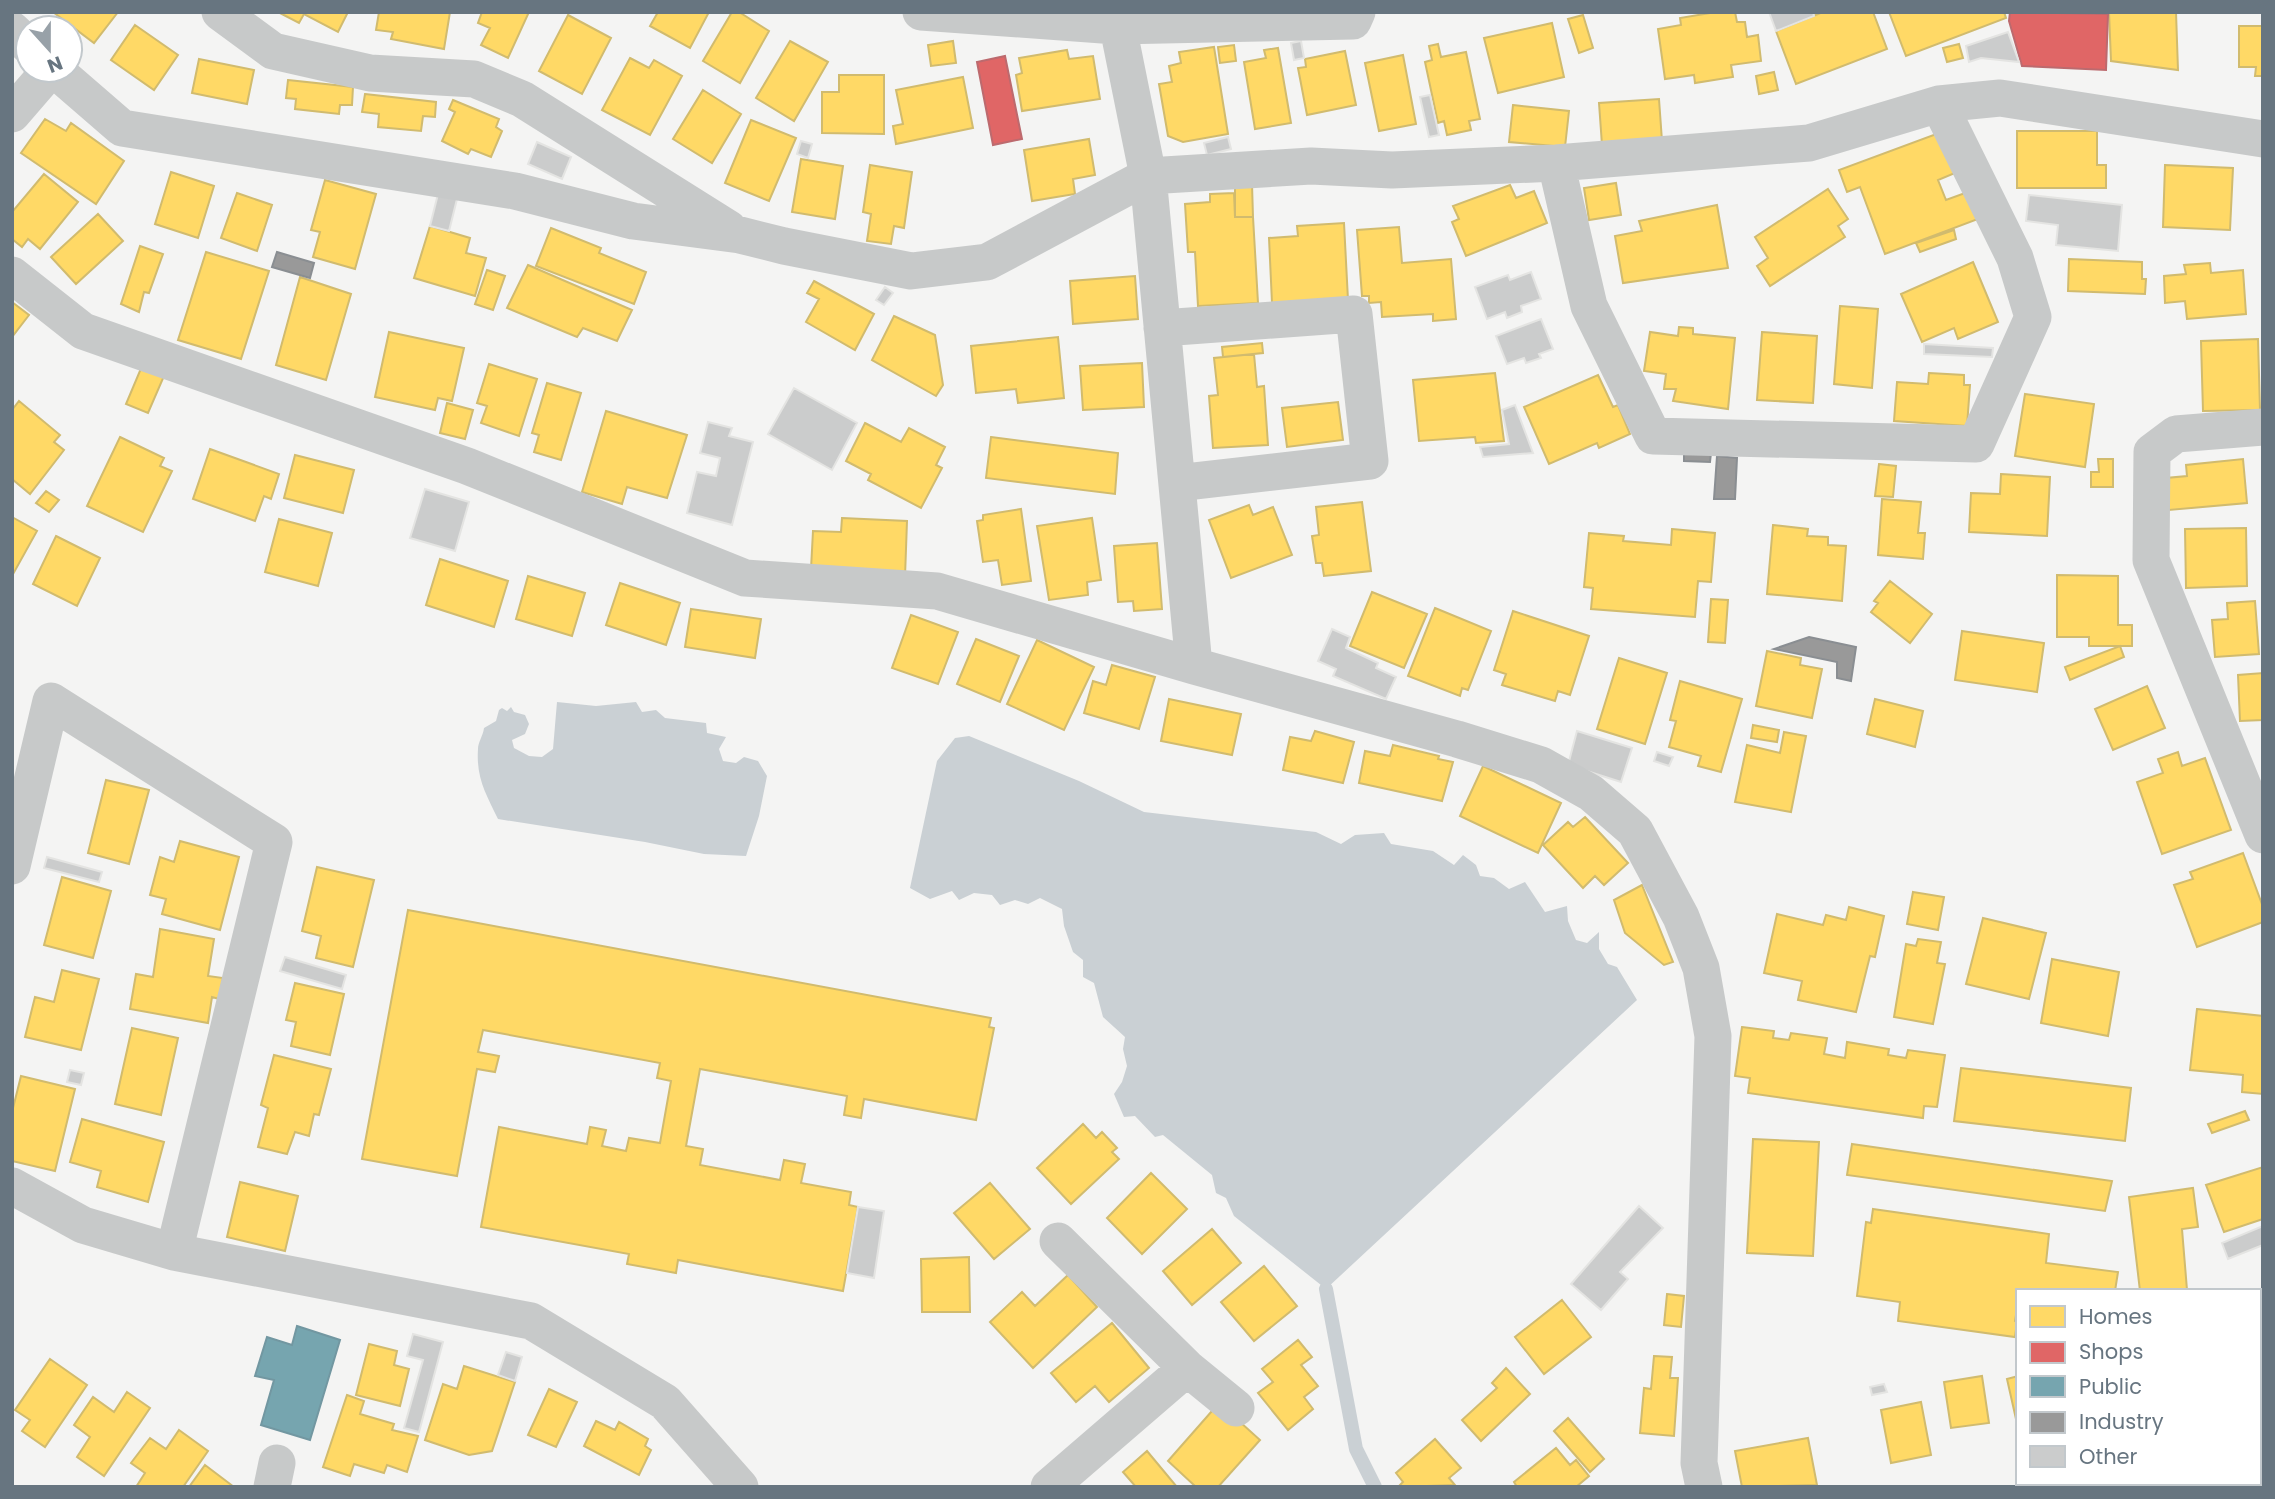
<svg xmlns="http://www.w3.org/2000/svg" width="2275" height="1499" font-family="Poppins,sans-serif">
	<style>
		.water { fill: #cad0d4 }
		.homes { fill: #ffd966; stroke: #d1bb6e; stroke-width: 2 }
		.shops { fill: #e06666; stroke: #bc6a6e; stroke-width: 2 }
		.public { fill: #76a5af; stroke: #7297a1; stroke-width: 2 }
		.industry { fill: #999; stroke: #8a8e92; stroke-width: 2 }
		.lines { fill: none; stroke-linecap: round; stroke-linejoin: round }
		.stream { stroke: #cad0d4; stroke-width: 14 }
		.building { fill: #cbcccc; stroke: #e4e4e2; stroke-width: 2 }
		.secondary-casing { stroke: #d1d2d2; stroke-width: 42 }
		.street { stroke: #c7c9c9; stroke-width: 37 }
		.secondary { stroke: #dddede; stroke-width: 38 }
	</style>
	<rect width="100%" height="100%" fill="#f4f4f3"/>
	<path class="water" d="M557,702L596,706L636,702L642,712L656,710L665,718L706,723L707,733L726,737L719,749L723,761L736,763L744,757L758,761L767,776L759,816L746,856L704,854L645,842L498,819C486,794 476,778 478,749C478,742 483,736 484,728L496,721L499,710L502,708L507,711L511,707L514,712L525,715L529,724L525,734L512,740L514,748L529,756L542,757L553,749Z
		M969,736L1079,781L1144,812L1316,832L1341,844L1355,835L1384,833L1391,844L1433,851L1454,865L1463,855L1476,865L1480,876L1494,878L1509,889L1525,882L1545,912L1567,906L1568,921L1576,940L1587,943L1599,932V949L1608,964L1617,967L1637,1000L1326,1289L1234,1216L1226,1198L1216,1193L1212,1175L1163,1135L1155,1137L1135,1116L1124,1117L1114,1094L1122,1082L1127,1066L1123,1049L1125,1037L1103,1017L1094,983L1083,977V960L1073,952L1064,926L1062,909L1040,898L1028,904L1015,900L1000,905L992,895L974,893L959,900L952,891L930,899L910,888L937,761L955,738Z"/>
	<path class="homes" d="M53,12H118L94,43Z
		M278,12H348L338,32L304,14L299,23Z
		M379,12H450L444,49L391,39L393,32L376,30Z
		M482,12H529L508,58L481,45L490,28L478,23Z
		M658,12H709L690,48L650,26Z
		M732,12H739L769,31L740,83L703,61Z
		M1716,12H1735L1737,22H1745L1747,37L1758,35L1761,61L1731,65L1733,77L1695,83L1694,75L1665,79L1658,29L1681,25L1680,18Z
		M1823,12H1873L1887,49L1796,84L1776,31Z
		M1889,12H2004L2006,18L1906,56Z
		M2109,12H2176L2178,70L2111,61Z
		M568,15L611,38L582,94L539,71Z
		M1583,15L1593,48L1579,53L1568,19Z
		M1552,23L1564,77L1498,93L1484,38Z
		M135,25L178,55L154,90L111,60Z
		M2239,26H2263V76H2255L2256,67H2239Z
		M790,41L828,62L794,121L756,98Z
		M953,41L956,63L931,66L928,45Z
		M1438,44L1441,57L1466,52L1480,119L1469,121L1471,130L1447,135L1444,121L1438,123L1425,62L1432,60L1429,46Z
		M1959,44L1963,58L1947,62L1943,48Z
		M1234,45L1236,61L1220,63L1218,47Z
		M1214,47L1228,134L1183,142L1168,136L1159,84L1172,82L1169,66L1181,63L1179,52Z
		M1278,48L1291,123L1255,129L1244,62L1266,58L1264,50Z
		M1067,50L1069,59L1093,56L1100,99L1022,111L1016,75L1022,73L1019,58Z
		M1345,51L1356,105L1307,115L1298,68L1306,67L1305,59Z
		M1403,55L1416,124L1379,131L1365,63Z
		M630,58L649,68L654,60L682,76L650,135L602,110Z
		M199,59L254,70L247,104L192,93Z
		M1774,72L1778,90L1759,94L1756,76Z
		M839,75H884V134L822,133V92H839Z
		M963,77L973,128L896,144L893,126L903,124L896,90Z
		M288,80L353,87L352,105H340L339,114L295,109L296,99L286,98Z
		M703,90L741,114L712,163L673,139Z
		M365,94L436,102L435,117L423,116L421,131L378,127L379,114L362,112Z
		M1659,99L1662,141L1602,145L1599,103Z
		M453,100L499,119L496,127L502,131L491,157L471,149L468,154L442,141L455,112L449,109Z
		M1513,105L1569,111L1565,147L1509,142Z
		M45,119L66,131L71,123L124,161L96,204L21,153Z
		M751,120L796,138L769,201L725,183Z
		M2017,131H2097V165H2106V188H2017Z
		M1939,133L1955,173L1938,180L1946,200L1976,189L1986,216L1885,254L1860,187L1847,192L1839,170Z
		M1089,139L1095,175L1073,179L1075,194L1032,201L1024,150Z
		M801,159L843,166L835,219L792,212Z
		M870,165L912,172L904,228L894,226L891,244L867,241L871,214L863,212Z
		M2165,165L2233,168L2230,230L2163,227Z
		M171,172L214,186L198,238L155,224Z
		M44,174L78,202L40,249L28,239L22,247L12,239V212Z
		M325,180L376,194L355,269L313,257L320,232L311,230Z
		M1616,183L1621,215L1589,220L1584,188Z
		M1235,184H1252L1253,217H1235Z
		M1510,185L1516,198L1534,191L1547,223L1466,256L1452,222L1459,219L1453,206Z
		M1828,189L1848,219L1838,226L1845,237L1770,286L1757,266L1768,258L1755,237Z
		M237,193L272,205L257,251L221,238Z
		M1234,193L1235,217H1253L1258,303L1198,306L1195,252H1188L1185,204L1210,202V194Z
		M1717,205L1728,268L1623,283L1615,236L1642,231L1639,221Z
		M98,214L123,241L76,284L51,257Z
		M1344,223L1348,300L1272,303L1269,238L1298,236L1297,226Z
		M430,226L470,238L466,253L486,258L475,296L414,278Z
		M1399,227L1402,263L1451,259L1456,319L1433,321V314L1382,317L1381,302L1369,303V296H1362L1357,230Z
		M551,228L601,248L599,253L646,272L634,304L536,266Z
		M1954,230L1956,239L1920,252L1916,243Z
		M140,246L163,254L149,293L144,292L139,312L121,304Z
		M206,252L269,271L241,359L178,340Z
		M2069,259L2142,262V279H2146L2145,294L2068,291Z
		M1973,262L1998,322L1958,339L1954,328L1922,342L1901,294Z
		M2210,263L2211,273L2243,270L2246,314L2187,319L2185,301L2165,303L2164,276L2186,274L2184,265Z
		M528,265L632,310L617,341L583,328L577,337L507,308Z
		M487,270L505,276L493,310L475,304Z
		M1135,276L1138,319L1073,324L1070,281Z
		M300,277L351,294L326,380L276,365Z
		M814,281L874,314L855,350L806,322L819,299L807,293Z
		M12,302L29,315L12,337Z
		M1840,306L1878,309L1872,388L1834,384Z
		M894,316L935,335L943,385L936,396L872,360Z
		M1679,327L1693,328V334L1735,338L1728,409L1673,401L1676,389H1664L1666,374L1644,371L1650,332L1678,336Z
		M389,332L464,348L452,401L438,398L435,410L375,397Z
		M1762,332L1817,336L1813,403L1757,400Z
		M1058,337L1064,398L1018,403L1016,389L976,393L971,346Z
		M2258,339L2260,410L2203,411L2201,341Z
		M1262,343L1263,353L1223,357L1222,347Z
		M1254,354L1257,387L1264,386L1268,445L1213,448L1209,396L1218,395L1214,358Z
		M1142,363L1144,407L1083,410L1080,366Z
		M489,364L537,379L519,436L481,423L487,406L477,403Z
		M142,366L164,376L148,413L126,404Z
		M1495,373L1504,441L1476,443L1475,437L1419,441L1413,380Z
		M1929,373L1964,375V385H1970L1967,426L1894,421L1897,382L1928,384Z
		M1598,375L1613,407L1618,405L1630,434L1599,448L1597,443L1549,464L1524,407Z
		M547,383L581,393L561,460L534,452L539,435L532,433Z
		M2025,394L2094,404L2085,467L2015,456Z
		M19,401L60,435L54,442L64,450L30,494L12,479V410Z
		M1338,402L1343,440L1287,447L1282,408Z
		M447,403L473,410L465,439L440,433Z
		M606,411L687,435L667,498L627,487L622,504L582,492Z
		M865,423L901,442L909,428L945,447L936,465L942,468L921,508L868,480L871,474L846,461Z
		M120,437L164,458L160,466L172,471L143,532L87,506Z
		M991,437L1118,453L1115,494L986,478Z
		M210,449L279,474L271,499L264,496L255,521L193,499Z
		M295,455L354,470L343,513L284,498Z
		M2098,459H2113V487H2091V472H2099Z
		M2243,459L2247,503L2169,510L2166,478L2187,476L2186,465Z
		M1879,464L1896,466L1893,497L1875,496Z
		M2001,474L2050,477L2047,536L1969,532L1971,493L2000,494Z
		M46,491L59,500L49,512L36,503Z
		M1882,499L1921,502L1918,533H1925L1923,559L1878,555Z
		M1362,502L1371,571L1324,576L1322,563H1316L1312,536L1319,535L1316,507Z
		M1249,505L1253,515L1273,507L1292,555L1231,578L1209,520Z
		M1021,509L1031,581L1002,585L998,560L983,562L977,521L983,520V515Z
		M12,517L37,531L12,576Z
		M842,518L907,521L905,577L811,569L813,531L841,532Z
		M1092,518L1101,580L1087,582L1088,595L1049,600L1037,526Z
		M279,519L332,533L318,586L265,572Z
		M1773,525L1808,529L1807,536L1828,537V545L1846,546L1842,601L1767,594Z
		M2246,528L2247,586L2186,588L2185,529Z
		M1672,529L1715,533L1711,582L1698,581L1695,617L1591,609L1593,588L1584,587L1589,533L1624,536L1623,541L1671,545Z
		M56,536L100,558L77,606L33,584Z
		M1157,543L1162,609L1134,611L1133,601L1118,602L1114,546Z
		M440,559L508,581L494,627L426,605Z
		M2057,575L2118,576V625H2132V646H2089V637H2057Z
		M528,576L585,593L572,636L516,619Z
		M1890,581L1932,614L1910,643L1871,612L1878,603L1874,601Z
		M620,583L680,603L666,645L606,625Z
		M1372,592L1427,614L1404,668L1350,646Z
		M1711,599L1728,600L1725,643L1708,642Z
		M2255,601L2259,654L2215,657L2212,620L2228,619L2227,603Z
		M1435,608L1491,631L1468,690L1462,688L1460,696L1408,676Z
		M691,609L761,619L755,658L685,647Z
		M1513,611L1589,636L1570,695L1558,691L1555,701L1502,685L1506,674L1494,670Z
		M911,615L958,632L938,684L892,668Z
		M1962,631L2044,643L2037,692L1955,680Z
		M976,639L1019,656L1000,702L957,684Z
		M1037,640L1094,667L1064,730L1007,704Z
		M2120,646L2124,657L2070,680L2065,667Z
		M1767,651L1801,658L1800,665L1822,669L1812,718L1756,706Z
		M1619,658L1667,673L1645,744L1597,729Z
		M1112,665L1155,677L1139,729L1084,713L1093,681L1106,685Z
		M2263,673V720L2240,721L2238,675Z
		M1680,681L1742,699L1721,772L1698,766L1701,756L1669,747L1676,721L1670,720Z
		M2147,686L2165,728L2113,750L2095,709Z
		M1169,699L1241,714L1232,755L1161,741Z
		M1875,699L1923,711L1915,747L1867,734Z
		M1753,725L1779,730L1777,742L1751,738Z
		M1315,731L1354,742L1343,783L1283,770L1290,737L1311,741Z
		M1784,732L1806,736L1791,812L1735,802L1747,745L1780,753Z
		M1393,745L1439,756L1438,759L1453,762L1442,801L1359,783L1365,751L1390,756Z
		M2178,752L2182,766L2205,758L2231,830L2162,854L2137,782L2163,773L2158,759Z
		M1483,766L1561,803L1538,853L1460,816Z
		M106,780L149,790L129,864L88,853Z
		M1585,817L1628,863L1604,885L1595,876L1583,888L1543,845L1568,822L1573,827Z
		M180,841L239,857L220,930L162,914L166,899L150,895L160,857L174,862Z
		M2243,853L2263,907V922L2197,947L2174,885L2193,879L2190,872Z
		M317,867L374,880L353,967L316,958L321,936L302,931Z
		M62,877L111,891L93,958L44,945Z
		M1642,885L1673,962L1664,965L1625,933L1614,900Z
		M1913,892L1944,897L1938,930L1907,924Z
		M1849,907L1884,916L1875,957L1870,956L1856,1012L1798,1000L1802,981L1764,973L1777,914L1823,925L1826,915L1846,920Z
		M408,910L991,1018L989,1027L994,1028L976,1120L864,1099L861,1118L844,1115L847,1096L700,1069L686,1146L703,1149L700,1165L780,1180L784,1160L805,1164L801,1183L851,1192L849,1205L858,1207L843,1291L678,1260L676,1273L627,1264L629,1254L481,1227L499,1127L587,1144L590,1127L606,1130L602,1146L626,1151L629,1138L660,1143L671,1081L657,1078L660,1063L483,1030L478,1052L499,1056L495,1072L477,1069L457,1176L362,1159Z
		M1983,918L2046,933L2029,999L1966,984Z
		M160,929L214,939L208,976L223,978L219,999L212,997L208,1023L130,1009L136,974L153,977Z
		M1918,939L1941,942L1937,963L1945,964L1933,1024L1894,1017L1906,944L1916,946Z
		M2052,959L2119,972L2108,1036L2041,1023Z
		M62,970L99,979L81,1050L25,1037L35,997L54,1002Z
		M295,983L344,994L330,1055L291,1046L296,1022L286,1020Z
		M2197,1009L2263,1016V1094L2242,1092L2243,1075L2190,1070Z
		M1742,1027L1774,1031L1773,1038L1789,1040L1791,1033L1827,1038L1824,1054L1845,1058L1847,1042L1889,1049L1888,1055L1906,1058L1908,1050L1945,1055L1937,1107L1924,1106L1923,1118L1748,1093L1750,1078L1735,1076Z
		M132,1028L178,1038L161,1115L115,1104Z
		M274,1055L331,1069L319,1115L314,1114L309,1136L295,1132L287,1154L258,1147L268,1108L261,1105Z
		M1961,1068L2131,1088L2125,1141L1954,1121Z
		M21,1076L75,1089L55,1171L12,1161V1112Z
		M2245,1111L2249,1120L2212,1133L2208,1124Z
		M82,1119L164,1142L148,1202L97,1187L101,1171L70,1162Z
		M1083,1124L1096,1138L1102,1132L1117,1148L1112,1152L1119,1159L1071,1204L1037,1168Z
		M1753,1139L1819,1142L1813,1256L1747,1253Z
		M1852,1144L2112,1181L2105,1211L1847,1175Z
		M2263,1167V1219L2224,1232L2206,1185Z
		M1151,1173L1187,1209L1142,1254L1107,1218Z
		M240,1182L298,1196L285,1251L227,1237Z
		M990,1183L1030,1229L994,1259L954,1213Z
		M2193,1188L2198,1227L2182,1229L2187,1290L2140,1291L2129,1197Z
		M1873,1209L2049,1234L2046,1263L2118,1272L2115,1291H2018V1315H2016L2015,1321L2017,1322L2015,1337L1898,1321L1900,1302L1857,1296L1866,1222L1871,1223Z
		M1212,1229L1241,1263L1192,1305L1163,1271Z
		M969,1257L970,1312H922L921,1259Z
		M1264,1266L1297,1306L1254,1341L1221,1302Z
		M1068,1275L1097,1307L1033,1368L990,1322L1022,1292L1035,1306Z
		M1667,1294L1684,1296L1681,1327L1664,1325Z
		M1562,1300L1591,1337L1544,1374L1515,1337Z
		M1112,1323L1149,1368L1109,1402L1095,1386L1076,1402L1051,1373Z
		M1298,1340L1312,1357L1301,1365L1318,1386L1304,1397L1313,1409L1288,1430L1258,1393L1273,1382L1262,1369Z
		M369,1344L397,1351L394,1365L409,1369L400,1406L356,1395Z
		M1654,1356L1672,1357L1670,1378H1678L1674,1436L1640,1433L1644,1388L1651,1389Z
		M50,1359L87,1385L45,1447L22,1431L30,1420L15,1410Z
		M464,1366L515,1382L492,1451L469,1455L425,1440L443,1384L457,1389Z
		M1506,1368L1530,1394L1481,1441L1462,1420L1497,1388L1492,1383Z
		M1982,1376L1989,1423L1951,1428L1944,1382Z
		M2018,1376V1428L2007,1379Z
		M549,1389L577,1402L556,1447L528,1435Z
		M127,1392L150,1408L104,1476L77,1457L90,1437L74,1425L93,1397L114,1412Z
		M347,1395L364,1401L360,1414L394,1424L392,1430L418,1436L407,1472L387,1465L384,1473L354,1464L350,1476L323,1467Z
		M1921,1402L1931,1455L1891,1463L1881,1410Z
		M1219,1403L1260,1440L1218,1487H1196L1168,1461Z
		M1568,1418L1604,1459L1590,1472L1554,1431Z
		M596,1421L615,1430L619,1422L648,1439L645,1446L651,1450L639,1475L584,1446Z
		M179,1430L208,1451L183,1487H136L145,1473L131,1463L150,1438L166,1449Z
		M1808,1438L1817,1485L1742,1487L1735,1451Z
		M1435,1439L1461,1468L1449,1478L1455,1485L1398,1487L1403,1482L1396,1473Z
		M1556,1448L1570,1465L1576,1460L1589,1476L1576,1487H1517L1514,1482Z
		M1147,1451L1177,1487H1136L1123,1472Z
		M205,1465L234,1487H189Z"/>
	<path class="shops" d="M2010,12L2108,14L2106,70L2022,66L2009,21Z
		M1005,56L1022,139L993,145L977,62Z"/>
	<path class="public" d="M297,1326L340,1340L310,1440L261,1425L274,1380L255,1376L267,1337L292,1345Z"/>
	<path class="industry" d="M277,252L314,263L310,278L272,267Z
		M1684,451L1711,453L1710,462L1684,461Z
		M1717,456L1737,458L1735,499H1714Z
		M1809,637L1856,647L1851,681L1837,678V662L1774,649Z"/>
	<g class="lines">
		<path class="stream" d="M1326,1289L1356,1449L1375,1487"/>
	</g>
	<path class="building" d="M1769,12H1813L1814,16L1776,31Z
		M2008,32L2019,62L1981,58L1969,62L1966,46Z
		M1301,41L1304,58L1294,60L1291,43Z
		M1430,95L1439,135L1429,137L1420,97Z
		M1228,137L1231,149L1207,155L1204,143Z
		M801,141L812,144L808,158L797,154Z
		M537,142L571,157L562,179L528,164Z
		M439,190L458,195L449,231L430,226Z
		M2029,195L2122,205L2118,251L2056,245L2058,225L2026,221Z
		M1531,272L1541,299L1521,306L1522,312L1507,318L1505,312L1487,319L1475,287L1508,275L1510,280Z
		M885,287L893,293L884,305L876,300Z
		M1541,319L1553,349L1539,354L1541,358L1526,363L1524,358L1507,364L1496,336Z
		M1924,344L1993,348L1992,357L1924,354Z
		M794,388L857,423L832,470L768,434Z
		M1515,405L1533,453L1483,457L1480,447L1509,444L1502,410Z
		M708,422L732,428L729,436L753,442L732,525L687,513L697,472L716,476L720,458L700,453Z
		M425,489L469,502L455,551L410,538Z
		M1332,629L1350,637L1346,648L1378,663L1376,668L1396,677L1386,699L1333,676L1336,669L1318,661Z
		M1577,731L1632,748L1621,782L1568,765Z
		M1657,752L1673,757L1669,766L1654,761Z
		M47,857L102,872L99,882L44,868Z
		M285,957L346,975L342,989L280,971Z
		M70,1070L84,1073L81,1085L67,1082Z
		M1639,1206L1663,1228L1620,1272L1628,1279L1601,1310L1571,1284Z
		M858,1207L884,1211L874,1278L847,1273Z
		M2263,1226V1245L2228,1259L2222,1243Z
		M413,1334L443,1342L419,1432L404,1428L423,1360L407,1356Z
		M506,1352L522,1357L515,1381L498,1375Z
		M1884,1384L1887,1392L1872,1395L1870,1387Z"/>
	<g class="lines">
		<g class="secondary-casing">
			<path id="secondary" d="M2259,1336L2263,1332
				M2143,1487L2145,1483"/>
		</g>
		<path class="street" d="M220,12L273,51L370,73L474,79L522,99L729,229
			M921,12L1116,26L1353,21L1357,12
			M1115,12L1148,176L1194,666
			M12,30L28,45
			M55,70L122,128L515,191L633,221L740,235L784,246L911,271L987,262L1148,176L1311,166L1392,170L1556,163L1809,143L1939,104L2000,98L2263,139
			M12,114L50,70
			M1556,163L1589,306L1653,436L1976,444L2033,317L2015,258L1939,104
			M12,275L83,331L467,466L745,578L937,591L1194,666L1457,739L1541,765L1591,793L1635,831L1681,917L1701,968L1713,1036L1699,1463L1704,1487
			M1162,328L1354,314L1370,461L1177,483
			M2263,427L2176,434L2152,452L2151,560L2263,835
			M12,866L51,701L274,842L174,1252
			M12,1186L83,1225L174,1252L531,1321L665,1402L740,1487
			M1058,1241L1187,1368L1236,1408
			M272,1487L277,1463
			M1049,1487L1187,1368"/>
		<use href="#secondary" class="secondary"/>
	</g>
	<rect width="2275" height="1499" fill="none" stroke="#677580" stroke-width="28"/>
	<rect x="2016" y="1289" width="245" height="196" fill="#ffffff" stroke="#c2c8cc" stroke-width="2"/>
	<rect x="2030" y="1306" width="35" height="21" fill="#ffd966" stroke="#c2c8cc" stroke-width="2"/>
	<text x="2079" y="1324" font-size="21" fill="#677580">Homes</text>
	<rect x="2030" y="1342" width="35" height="21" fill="#e06666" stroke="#c2c8cc" stroke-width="2"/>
	<text x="2079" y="1359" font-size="21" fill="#677580">Shops</text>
	<rect x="2030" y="1376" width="35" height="21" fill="#76a5af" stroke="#c2c8cc" stroke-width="2"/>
	<text x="2079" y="1394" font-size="21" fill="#677580">Public</text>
	<rect x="2030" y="1412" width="35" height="21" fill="#999999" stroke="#c2c8cc" stroke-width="2"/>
	<text x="2079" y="1429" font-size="21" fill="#677580">Industry</text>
	<rect x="2030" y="1446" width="35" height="21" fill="#cbcccc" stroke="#c2c8cc" stroke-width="2"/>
	<text x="2079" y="1464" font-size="21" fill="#677580">Other</text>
	<g transform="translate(49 49) rotate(159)"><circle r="33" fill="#ffffff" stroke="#c2c8cc" stroke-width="2"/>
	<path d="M0-5L12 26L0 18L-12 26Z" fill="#98a1a8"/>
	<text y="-10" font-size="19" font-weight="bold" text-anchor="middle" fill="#677580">N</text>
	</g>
</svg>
